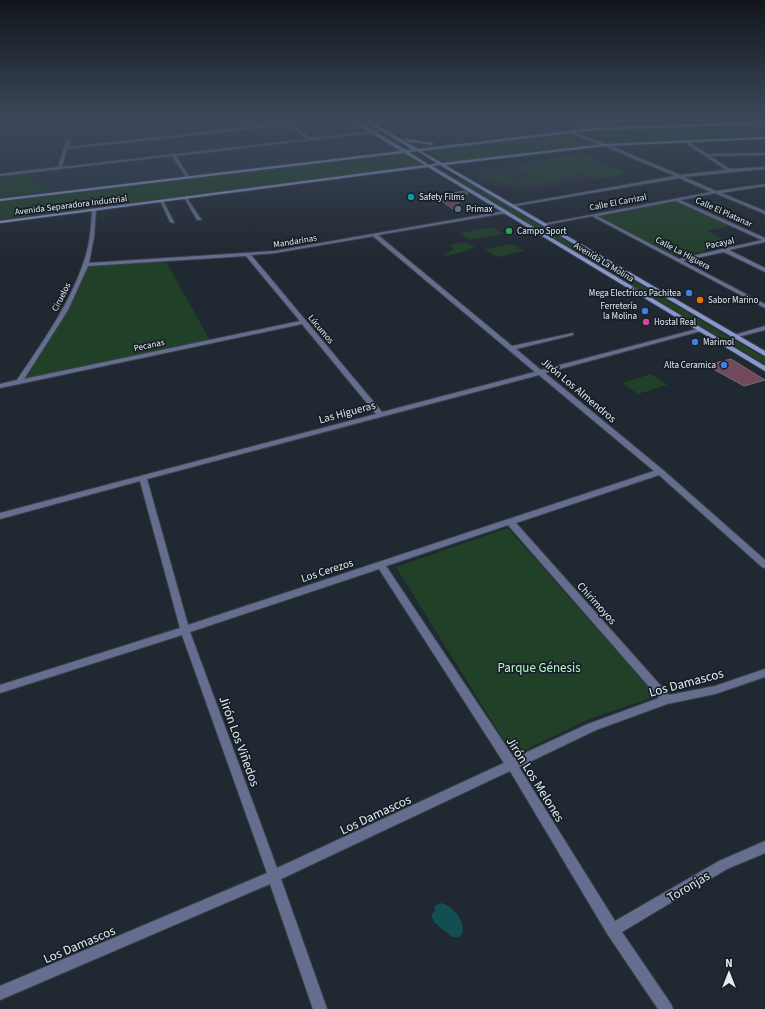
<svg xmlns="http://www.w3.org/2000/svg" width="765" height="1009" font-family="'Source Sans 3',sans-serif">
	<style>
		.built { fill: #253240 }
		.education { fill: #2e2c3d }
		.green { fill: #214028 }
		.water { fill: #114f52 }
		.building { fill: #71495b; stroke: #7c6d73 }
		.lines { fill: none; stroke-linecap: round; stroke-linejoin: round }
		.street-casing { stroke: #3c434c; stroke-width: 2 }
		.secondary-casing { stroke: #3c434c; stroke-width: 2 }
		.street { fill: #666e90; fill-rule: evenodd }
		.secondary { fill: #8a96cc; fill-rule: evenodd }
		.culture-dot { fill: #0f9aa8; stroke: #161f27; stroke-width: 1.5 }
		.service-dot { fill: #5c6f8a; stroke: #161f27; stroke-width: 1.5 }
		.leisure-dot { fill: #2e9e5b; stroke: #161f27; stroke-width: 1.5 }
		.shop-dot { fill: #3f7fe0; stroke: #161f27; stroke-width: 1.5 }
		.food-dot { fill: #e8710a; stroke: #161f27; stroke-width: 1.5 }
		.hotel-dot { fill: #d1479c; stroke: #161f27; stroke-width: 1.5 }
		.labels { text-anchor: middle; stroke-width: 3.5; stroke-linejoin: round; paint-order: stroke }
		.far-poi-label { font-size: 9px; fill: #e6ebf1; stroke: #161f27; text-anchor: start }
		.far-street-label { font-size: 9px; fill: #e6ebf1; stroke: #161f27 }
		.street-label { font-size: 11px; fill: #e6ebf1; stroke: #161f27 }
		.near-park-label { font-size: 13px; fill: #baf6c5; stroke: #161f27 }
		.near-street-label { font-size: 13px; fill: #e6ebf1; stroke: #161f27 }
	</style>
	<rect width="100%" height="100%" fill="#202831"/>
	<path class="built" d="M0,119H765V122L592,129L337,158L0,199Z"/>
	<path class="education" d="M583,154L628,174L529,190L489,185L465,171Z"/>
	<path class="green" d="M765,124V137L606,143L598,142L577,134L576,133L615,130Z
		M557,134L579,138L595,145L446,163L426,150Z
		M402,152L424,166L0,220V202Z
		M582,154L627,174L595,179L581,173L570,175L573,177L526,185L516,184L520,178L533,176L518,168L525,167L521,164Z
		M503,173L515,176L512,184L499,182L488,176Z
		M31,174L34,185L44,184L47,191L0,197V178Z
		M456,178L467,182L765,358V364L456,180Z
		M676,201L729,226L707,231L734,244L678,257L674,256L599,216Z
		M493,227L503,234L469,240L459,233Z
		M467,242L475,248L465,250L467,251L445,256L444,254L454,249L449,245Z
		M512,244L524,251L497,257L485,249Z
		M166,262L210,340L25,379L75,297L87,266Z
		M651,374L667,385L638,394L622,383Z
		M508,528L651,690V698L589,719L521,752L508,747L396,567Z"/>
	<path class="water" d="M440,903C453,905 466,921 462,934L458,937H452L435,923L431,916L435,910L434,907Z"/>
	<path class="building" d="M464,191L468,193L453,209L434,196Z
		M731,359L765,380L744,386L706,365Z"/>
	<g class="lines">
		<g class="street-casing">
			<path id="street" d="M282,119H286L310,138L385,130L387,131L176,156L189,177L187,178L172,156L0,176V174L58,167L66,141L68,140L70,141L68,147L287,123ZM289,125L307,139L62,167L67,149Z
				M569,131L606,144L680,175L726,170L684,142V140H686L707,154L765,153V155L710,156L730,169L765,167V169L684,177L716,191L765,184V186L721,193L765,211V214L715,193L680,200L765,238V242L729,250L765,268V272L724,252L683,261L765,304V308L592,216L545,225L543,224L711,192L679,178L510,207V205H512L675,176L604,146L568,133ZM675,201H676L762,240L679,259L597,216Z
				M184,197H186L201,219V220H197Z
				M160,200L163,201L174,222V223L170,222Z
				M94,209L96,210L94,237L89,263L275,251L504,211L506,212V213L378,235L512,346L573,333V335L516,349L541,370L697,329H701V331L545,373L663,470L765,560V568L762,567L659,475L516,523L669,695L715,686L765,669V677L715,694L667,704L596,730L519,767L615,921L719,861L765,841V853L727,869L622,932L671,1004L673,1009H658L608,935L510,771L281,879L327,1009H313L270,884L0,1000V986L267,873L182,635L0,693V685L180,628L140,481L0,519V513L376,414L302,324L0,388V384L17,380C42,343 70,304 84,261C90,245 91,227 92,210ZM374,236V237L535,372L382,412L251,255L275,253ZM246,256L300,321L24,379L68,310L88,266ZM539,375L654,471L188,625L147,479ZM508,525L659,698L588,724L514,758L386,566ZM379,569L504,763L277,868L190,632Z
				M765,326V330L734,338L731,336Z"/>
		</g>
		<g class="secondary-casing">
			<path id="secondary" d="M349,119H353L406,150H413L362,119H366L418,149L593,128L577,119H581L597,128L765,122V124L596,130L421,151L442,163L605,144L765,137V139L605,146L445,165L765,351V356L440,165L432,166L765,366V371L428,167L0,223V221L425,165L404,153L0,201V199L401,151ZM417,151L437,163L429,165L409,152Z
				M405,139L432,143L434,144L432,145L406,141Z"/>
		</g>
		<use href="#street" class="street"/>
		<use href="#secondary" class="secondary"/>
	</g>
	<linearGradient id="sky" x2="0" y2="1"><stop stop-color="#12161b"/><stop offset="0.46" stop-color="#3c485a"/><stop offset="1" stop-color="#3c485a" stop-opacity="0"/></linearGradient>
	<rect width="765" height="260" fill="url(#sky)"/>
	<circle class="culture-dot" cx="411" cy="197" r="4"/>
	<circle class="service-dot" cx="458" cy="209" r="4"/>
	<circle class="leisure-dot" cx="509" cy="231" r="4"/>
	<g class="shop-dot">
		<circle cx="689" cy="293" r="4"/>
		<circle cx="645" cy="311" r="4"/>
		<circle cx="695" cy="342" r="4"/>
		<circle cx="724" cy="365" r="4"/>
	</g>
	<circle class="food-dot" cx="700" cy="300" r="4"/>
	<circle class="hotel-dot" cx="646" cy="322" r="4"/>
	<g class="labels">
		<g class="far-poi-label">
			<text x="419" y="200">Safety Films</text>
			<text x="466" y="212">Primax</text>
			<text x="517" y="234">Campo Sport</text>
			<text x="681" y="296" text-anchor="end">Mega Electricos Pachitea</text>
			<text x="708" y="303">Sabor Marino</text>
			<text x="637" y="309" text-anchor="end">Ferretería<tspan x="637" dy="10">la Molina</tspan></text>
			<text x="654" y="325">Hostal Real</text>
			<text x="703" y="345">Marimol</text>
			<text x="716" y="368" text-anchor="end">Alta Ceramica</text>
		</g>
		<g class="far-street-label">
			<text transform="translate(618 202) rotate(-11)" y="3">Calle El Carrizal</text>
			<text transform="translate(71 205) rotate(-7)" y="3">Avenida Separadora Industrial</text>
			<text transform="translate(724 212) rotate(24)" y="3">Calle El Platanar</text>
			<text transform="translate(295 241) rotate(-9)" y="3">Mandarinas</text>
			<text transform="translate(720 243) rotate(-12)" y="3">Pacayal</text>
			<text transform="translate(683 253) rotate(28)" y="3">Calle La Higuera</text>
			<text transform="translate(604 262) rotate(31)" y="3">Avenida La Molina</text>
			<text transform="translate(61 297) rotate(-63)" y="3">Ciruelos</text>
			<text transform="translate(321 329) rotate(50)" y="3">Lúcumos</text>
			<text transform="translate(149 345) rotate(-12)" y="3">Pecanas</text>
		</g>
		<g class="street-label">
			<text transform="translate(579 390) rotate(40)" y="4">Jirón Los Almendros</text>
			<text transform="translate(347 412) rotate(-15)" y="4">Las Higueras</text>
			<text transform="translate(327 570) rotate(-18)" y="4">Los Cerezos</text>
			<text transform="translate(597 603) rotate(48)" y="4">Chirimoyos</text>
		</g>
		<g class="near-park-label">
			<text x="539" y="672">Parque Génesis</text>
		</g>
		<g class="near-street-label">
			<text transform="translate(686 682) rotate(-15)" y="5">Los Damascos</text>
			<text transform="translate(240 741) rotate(70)" y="5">Jirón Los Viñedos</text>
			<text transform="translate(536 779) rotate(58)" y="5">Jirón Los Melones</text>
			<text transform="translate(375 814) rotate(-25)" y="5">Los Damascos</text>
			<text transform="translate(688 886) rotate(-31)" y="5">Toronjas</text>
			<text transform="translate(79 944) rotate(-23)" y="5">Los Damascos</text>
		</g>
	</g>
	<g transform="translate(729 973)" stroke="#161f27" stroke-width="3" paint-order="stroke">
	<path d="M0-3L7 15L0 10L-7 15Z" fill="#e6ebf1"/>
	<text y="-6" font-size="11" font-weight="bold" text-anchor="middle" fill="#e6ebf1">N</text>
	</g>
</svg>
